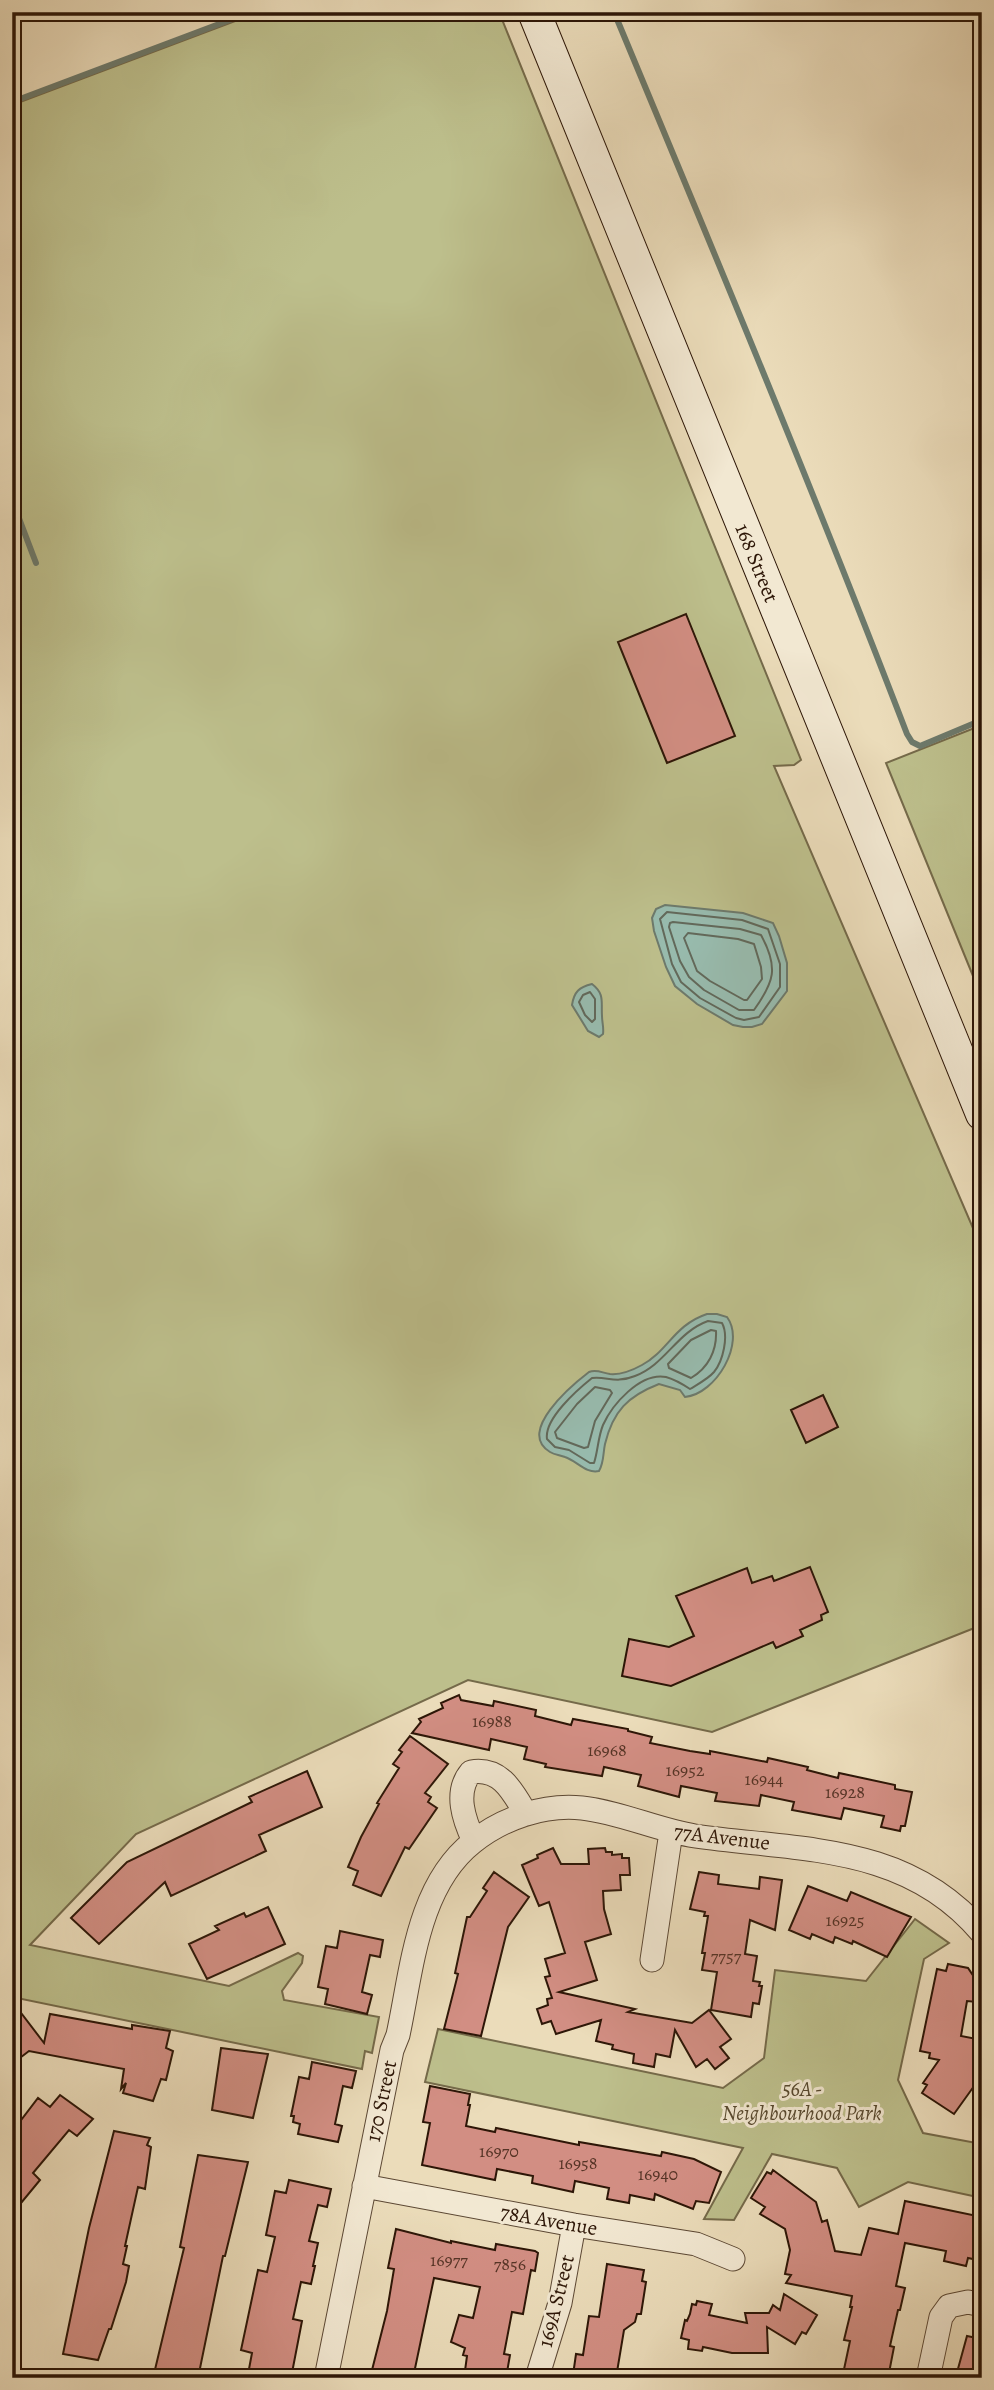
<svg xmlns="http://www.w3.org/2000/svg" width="994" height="2390" font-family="Alegreya,serif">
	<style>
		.green { fill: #bdbf8c; stroke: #756a4a; stroke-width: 2 }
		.water { fill: #98bcaf; stroke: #6d7a6c; stroke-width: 2 }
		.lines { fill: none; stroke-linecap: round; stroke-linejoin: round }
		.shore { stroke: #62695b; stroke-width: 2 }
		.stream { stroke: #6d7a6c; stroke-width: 6 }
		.building { fill: #d28e83; stroke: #2d1607; stroke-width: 2 }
		.minor-casing { stroke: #5c4834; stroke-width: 25 }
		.secondary-casing { stroke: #2d1607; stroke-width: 34 }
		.minor { stroke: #f2e8d2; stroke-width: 23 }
		.secondary { stroke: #f2e8d2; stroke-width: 32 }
		.labels { text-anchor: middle; stroke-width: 6; stroke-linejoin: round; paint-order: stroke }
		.number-label { font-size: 18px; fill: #563426 }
		.street-label { font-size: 21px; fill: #2d1607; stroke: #f2e8d2 }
		.park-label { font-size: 21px; font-style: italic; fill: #58492f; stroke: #f2e8d2 }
	</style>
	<rect width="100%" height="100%" fill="#ebdcba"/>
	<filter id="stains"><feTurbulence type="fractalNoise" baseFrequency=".00286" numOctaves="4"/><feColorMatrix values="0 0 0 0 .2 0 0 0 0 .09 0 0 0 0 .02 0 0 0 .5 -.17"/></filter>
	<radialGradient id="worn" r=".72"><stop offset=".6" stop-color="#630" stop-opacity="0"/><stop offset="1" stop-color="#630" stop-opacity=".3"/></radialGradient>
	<path class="green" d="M259,12H499L801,760L794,765L774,766L982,1249V1625L712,1732L468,1680L136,1834L30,1945L229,1986L298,1953L303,1956L302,1963L282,1991L284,2000L379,2017L372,2053L365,2051L362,2069L12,1997V105Z
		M982,725V998L886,763Z
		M915,1919L949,1943L924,1959L898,2080L923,2133L982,2144V2198L908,2182L859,2207L837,2168L772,2154L734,2220L704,2219L743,2148L425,2082L438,2029L723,2088L764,2058L775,1970L866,1981Z"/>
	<path class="water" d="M665,905L743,913L773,923L779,936L787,963V991L762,1024L752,1027H743L733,1025L697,1004L675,986L666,967L654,931L652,918L656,909Z
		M592,984C605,994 601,1002 602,1016C602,1023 604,1027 603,1034L599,1037L588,1031L572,1005C574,992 579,987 592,984Z
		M707,1314H717L727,1317C746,1343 716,1394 685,1397L680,1390L659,1384C628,1396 613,1411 605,1444C603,1453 604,1463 599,1471C586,1474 577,1461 565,1457C560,1455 555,1455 550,1452C516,1432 572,1385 589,1372C597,1369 602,1373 610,1374C621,1375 633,1370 642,1365C668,1351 674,1325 707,1314Z"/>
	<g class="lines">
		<path class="shore" d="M667,912L742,920L768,929L780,964V987L759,1017L744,1020L736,1018L700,998L681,982L672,964L660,919Z
			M673,922L740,929L761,935C779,968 774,982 754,1010H739L704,990L689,977L680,961L669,927L670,923Z
			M688,933L738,939L754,944L761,967L762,979L747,1000H744L710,981L697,971L684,938Z
			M590,992L595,999V1019L592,1022L585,1015L579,1002L583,995Z
			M708,1321L722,1323C729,1336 723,1361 714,1372C708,1379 698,1384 690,1389C684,1385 673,1379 666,1377C640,1372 612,1405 603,1425C598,1437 598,1451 594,1463H590L569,1450L555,1447L547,1439C544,1419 577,1390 592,1378C607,1376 615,1384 635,1376C665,1365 677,1332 708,1321Z
			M711,1330L716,1331C717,1351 708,1368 691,1378L669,1368L668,1364L691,1340Z
			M595,1387L610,1390L612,1393L595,1421L588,1447L584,1448L557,1438L555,1432L577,1404Z"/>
		<path class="stream" d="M614,12C714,252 814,492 907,734L912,742L920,746L982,720
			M12,102L251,12
			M12,500L36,563"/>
	</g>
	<path class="building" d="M686,614L735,736L667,763L618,642Z
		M823,1395L838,1427L806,1443L791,1410Z
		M810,1567L828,1612L821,1615L822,1620L800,1630L803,1636L776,1648L773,1642L671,1686L622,1676L629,1639L669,1647L694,1636L676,1596L747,1568L752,1583L772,1576L774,1581Z
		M459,1695L461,1700L493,1706L494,1701L536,1710L535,1716L571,1725L573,1719L628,1729V1731L652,1737L650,1743L690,1751L710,1754V1751L767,1762L768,1758L808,1767L807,1770L838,1778L839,1773L895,1785V1789L912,1792L905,1826H901L900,1831L881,1827L884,1816L844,1808L841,1819L792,1810L794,1802L761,1795L759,1806L715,1801L717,1793L681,1786L679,1797L638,1786L641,1775L604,1767L602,1776L545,1767L546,1764L524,1759L527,1747L491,1739L489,1750L412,1733L421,1722L419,1719L443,1708L441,1703Z
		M410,1736L448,1764L425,1793L431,1797L428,1802L437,1808L409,1849L405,1847L381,1896L353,1885L358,1871L348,1867L361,1837L379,1804L377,1803L399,1768L393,1764L402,1752L399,1750Z
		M307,1771L322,1807L259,1835L266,1851L171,1896L165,1882L99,1944L71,1918L127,1862L252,1802L249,1797Z
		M553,1848L561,1864H589L588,1849L605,1848L606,1852H612V1855L622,1854V1858H629L630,1875H620L621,1890L603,1891L604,1909L611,1934L585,1942L597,1980L559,1992L635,2009L628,2012L692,2023L709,2010L731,2039L720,2047L729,2058L715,2069L707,2059L696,2067L675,2030L670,2057L656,2054L654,2067L633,2063L634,2054L612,2049L613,2045L596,2041L601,2020L556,2034L551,2021L542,2024L537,2009L548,2005L547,1999L552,1998L545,1977L550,1976L545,1959L565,1953L549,1902L539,1906L522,1865L538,1858L537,1855Z
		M494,1872L529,1897L508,1927L481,2036L444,2029L458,1974L455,1973L467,1917H470L487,1891L483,1888Z
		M699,1872L719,1875L718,1884L759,1889L760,1877L782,1880L775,1930L750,1920L745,1954L757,1956L753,1981L760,1982L759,1986H762L759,2004L753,2003L751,2017L711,2010L717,1972L702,1970L705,1953H702L708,1916H704L705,1912L690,1909Z
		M808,1886L847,1901L851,1892L911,1917L887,1957L853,1941L852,1944L835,1937L833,1943L812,1934L810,1939L789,1930Z
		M268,1907L285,1944L207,1979L189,1944L219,1930L215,1926L244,1913L246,1917Z
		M340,1931L383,1940L380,1957L370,1955L362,1992L372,1995L367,2014L325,2004L328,1989L318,1987L326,1946L337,1948Z
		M948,1964L968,1968L980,1986L977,2002L967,2001L961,2036L982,2040V2075L954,2114L922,2093L927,2085L923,2083L939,2060L929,2058L930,2053L920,2051L937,1969L946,1971Z
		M12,2001L44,2043L50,2014L132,2029V2025L170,2031L166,2048L173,2051L166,2080L161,2079L153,2101L123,2093L126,2083L121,2089L124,2069L29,2051L12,2064Z
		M221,2048L268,2054L253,2118L212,2110Z
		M312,2062L356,2071L352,2088L343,2086L335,2124L342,2126L338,2142L298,2134L300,2124L293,2122L294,2116H291L299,2077L309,2079Z
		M430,2086L470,2094L468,2105H470L466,2126L495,2132L496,2128L579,2145V2142L661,2156L662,2152L694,2159L721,2172L709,2203L696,2201L693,2209L655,2194L654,2200L630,2195L629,2203L607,2199L609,2188L575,2181L573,2192L532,2183L533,2176L497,2169L495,2180L422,2165L430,2123L423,2122Z
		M60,2095L93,2119L77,2136L69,2130L33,2173L40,2180L12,2214V2132L38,2098L50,2107Z
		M114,2131L150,2138L147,2145L151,2147L145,2189L138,2187L125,2246H127L123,2264L129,2266L126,2282L111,2329H109L98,2360L63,2354L89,2228Z
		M198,2155L248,2162L225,2256H223L198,2378H153L184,2248L180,2247Z
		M773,2170L816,2202L822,2222L827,2220L835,2251L861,2255L869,2228L898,2234L905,2201L982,2217V2261L968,2258L966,2266L944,2261L946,2251L905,2243L896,2286L905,2288L900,2310H898L890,2346L894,2347L888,2378H849L843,2374L850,2341L844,2340L852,2307H850L852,2296L786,2283L791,2275L785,2274L790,2250L785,2229L760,2214L765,2207L751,2198L767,2172L771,2174Z
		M289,2180L331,2189L327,2207L318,2205L309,2241L318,2243L313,2266H315L311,2284L301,2282L293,2319L302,2321L291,2378L249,2369L252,2353L241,2350L258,2270L267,2272L275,2237L266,2235L275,2191L286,2193Z
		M396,2229L451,2243V2241L495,2250L496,2244L535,2251L538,2253L535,2271L531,2270L523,2314L512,2312L504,2354L510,2355L506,2378H464L467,2356L463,2355L465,2348L451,2342L459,2315L473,2318L480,2287L434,2278L413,2378H370L387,2311L394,2269L388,2268Z
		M607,2264L644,2270L642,2281L646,2282L641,2314H637L635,2322L624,2330L616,2378L573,2375L576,2354L583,2355L589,2316L599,2317Z
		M784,2294L817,2315L806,2334L802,2332L795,2344L767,2327L768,2353H732L703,2347L702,2351L688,2349L689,2340L681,2338L685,2320L687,2321L690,2314L692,2304L696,2305L697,2301L712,2304L709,2315L747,2323L745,2313H769L773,2305L780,2310Z
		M967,2336L982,2339V2378L956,2376Z"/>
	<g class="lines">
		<g class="minor-casing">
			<path id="minor" d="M474,1841C464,1820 454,1792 471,1772C501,1767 513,1792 526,1814
				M652,1960L671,1832
				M364,2186L574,2225L696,2244L733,2259
				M326,2378L392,2050L398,2035C412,1970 417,1886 473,1842C503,1818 544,1804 582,1808C620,1812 657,1830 695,1836C799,1851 907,1843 982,1933
				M537,2378L560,2303L574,2225
				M928,2378L941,2317L949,2306L968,2302L982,2305"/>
		</g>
		<g class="secondary-casing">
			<path id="secondary" d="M534,12L982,1114"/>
		</g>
		<use href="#minor" class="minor"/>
		<use href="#secondary" class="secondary"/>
	</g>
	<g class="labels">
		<g class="number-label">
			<text x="492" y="1727">16988</text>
			<text x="607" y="1756">16968</text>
			<text x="685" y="1776">16952</text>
			<text x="764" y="1785">16944</text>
			<text x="845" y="1798">16928</text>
			<text x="845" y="1926">16925</text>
			<text x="726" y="1962">7757</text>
			<text x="499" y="2157">16970</text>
			<text x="578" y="2169">16958</text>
			<text x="658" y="2180">16940</text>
			<text x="449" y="2266">16977</text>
			<text x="510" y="2270">7856</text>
		</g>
		<g class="street-label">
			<text transform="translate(757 563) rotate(68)" y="7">168 Street</text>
			<text transform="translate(722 1837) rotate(7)" y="7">77A Avenue</text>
			<text transform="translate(381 2101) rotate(-78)" y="7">170 Street</text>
			<text transform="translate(549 2220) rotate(10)" y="7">78A Avenue</text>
			<text transform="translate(556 2301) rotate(-76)" y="7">169A Street</text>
		</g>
		<g class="park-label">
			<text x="802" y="2096">56A -<tspan x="802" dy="24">Neighbourhood Park</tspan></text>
		</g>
	</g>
	<rect width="994" height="2390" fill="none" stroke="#ebdcba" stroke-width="42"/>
	<rect x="14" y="14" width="966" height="2362" fill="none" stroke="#2d1607" stroke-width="3.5"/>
	<rect x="21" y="21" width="952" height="2348" fill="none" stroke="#2d1607" stroke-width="2"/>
	<rect width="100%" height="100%" filter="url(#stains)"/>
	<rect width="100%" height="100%" fill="url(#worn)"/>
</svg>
